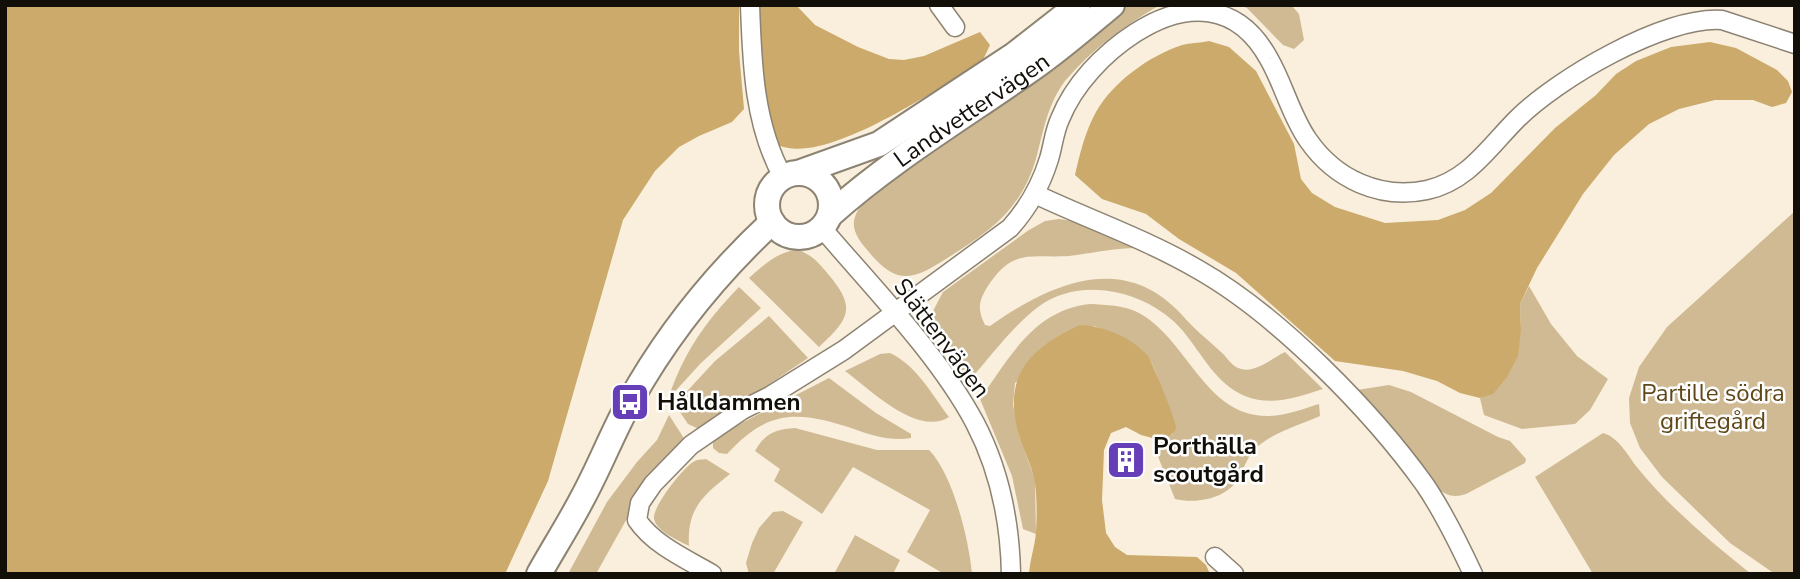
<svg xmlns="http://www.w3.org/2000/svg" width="1800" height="579" font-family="'Nunito Sans',sans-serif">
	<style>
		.green { fill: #cfba93 }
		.forest { fill: #cbaa6b }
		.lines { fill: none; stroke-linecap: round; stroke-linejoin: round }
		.street-casing { stroke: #8d8372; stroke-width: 21 }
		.secondary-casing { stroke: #8d8372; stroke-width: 28 }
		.street { stroke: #fff; stroke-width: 18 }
		.secondary { stroke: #fff; stroke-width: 24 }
		.labels { text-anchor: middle; stroke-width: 5; stroke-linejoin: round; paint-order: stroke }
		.street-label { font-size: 24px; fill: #120e08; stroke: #fdfdfd }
		.park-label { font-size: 24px; fill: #5f4818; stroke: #fdfdfd }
		.poi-label { font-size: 24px; font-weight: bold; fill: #120e08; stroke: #fdfdfd; text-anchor: start }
	</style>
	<rect width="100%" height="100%" fill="#f9efdc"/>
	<path class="green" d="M1128,5H1160C1125,25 1091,50 1065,81C1048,104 1044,128 1037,155C1022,212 987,233 941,262C915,278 899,284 876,260C852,234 843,221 872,194L1072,55Z
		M1240,5L1293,7L1299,14L1304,40L1294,49L1283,45L1247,8Z
		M1795,211V574H1775L1730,543L1662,477L1640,448L1630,423L1629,398L1639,367L1667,327Z
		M1059,219L1073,221L1137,248C1116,248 1097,252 1077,255C1035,261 1014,243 986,289C978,303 978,311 985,325L990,326C1050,284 1123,250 1182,315C1194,329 1207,339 1221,352C1228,358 1231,366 1241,369C1256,373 1272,358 1285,352L1323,389C1297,397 1272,407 1245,396C1216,384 1202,354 1183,331C1150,292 1082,274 1038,307C1012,327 991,356 969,381L935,326L933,311L943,292L1029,230L1045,221Z
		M799,250C813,256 819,263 828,274C857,308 849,319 819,347L749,278C765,264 778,251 799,250Z
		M1529,286L1551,324L1577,356L1608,379L1590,410L1575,424L1522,429L1484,415L1480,398L1493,393L1521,329L1520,304Z
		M739,287L761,308L701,363L668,399C684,352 705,322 739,287Z
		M1090,304C1106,305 1123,305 1137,312C1187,337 1204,416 1267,416C1285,416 1303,409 1319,404L1320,416C1300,425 1274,432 1257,447C1248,455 1244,468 1238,479C1226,499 1196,504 1175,499L1157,454L1160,440L1173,434C1169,417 1158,368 1147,356C1132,340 1114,333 1094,326L1015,383L1013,405L1019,435L1035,480L1036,534L1023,529L1012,476L980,399C1010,357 1034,310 1090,304Z
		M769,316L808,358L701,430L688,424L676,406L678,401L715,361Z
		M890,353C917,366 931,393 949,417C917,437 870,389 845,371L880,354Z
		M829,378L876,413L911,434V438C890,441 873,436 854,429C799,411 769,408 727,454L719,453L713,448V442L738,425Z
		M1389,385L1411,392L1498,437L1510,441L1526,459L1525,463L1466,494C1454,498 1447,496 1437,488L1357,390Z
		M669,415L687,443L639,497L596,574H568L607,502L637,462L657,440Z
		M795,428L877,450H929C953,474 969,540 972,574H944L907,552L930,510L853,467L822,514L774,481L780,469L755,451C764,434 776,429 795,428Z
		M1603,433C1618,437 1627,454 1636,466C1669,507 1710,541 1751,574H1593L1535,477Z
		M706,459L730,474C702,496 687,509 689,546C678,540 657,532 654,519C652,507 684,466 695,461C698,459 702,460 706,459Z
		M783,511L803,522L773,574H749L746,563L752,543L759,528L773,512Z
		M855,535L900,560L893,574H834Z"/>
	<path class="forest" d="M5,5H739V51L744,109L732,122L699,136L679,147L655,171L623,220L548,481L505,574H5Z
		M758,5H796L815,25L858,47L889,59L904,60L924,56L980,32L990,45L982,62C939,87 825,167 778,145C765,101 755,51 758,5Z
		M1209,41L1229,47L1256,71L1294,144L1301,179L1312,193L1335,207L1385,223L1438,220L1465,210L1491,193L1555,128L1596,95L1616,74L1636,61L1671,47L1710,42L1736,48L1777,70L1788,81L1792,92L1786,103L1772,107L1753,100H1715L1679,109L1649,124L1614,155L1583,194L1537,268L1520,304L1521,329L1518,356L1507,377L1493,394L1480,398L1460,393L1437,381L1403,371L1335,361L1236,273L1179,239L1146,214L1102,199L1075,175C1080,153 1085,132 1096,112C1113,82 1149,56 1182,45C1190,43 1200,43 1209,41Z
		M1080,325C1104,326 1131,337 1148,356C1152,362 1176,420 1176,427C1175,435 1167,437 1160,440L1141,435L1126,427L1111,433L1104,450L1102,500L1106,533L1115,547L1127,555L1197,557L1206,565L1210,574H1029C1030,559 1035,546 1036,532C1037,516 1037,499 1035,483C1032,465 1023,450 1018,432C1003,375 1030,348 1080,325Z"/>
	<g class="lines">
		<g class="street-casing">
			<path id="street" d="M750,5C752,64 754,125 783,177
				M939,5L955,27
				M1035,194C1090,220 1146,239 1199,270C1278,315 1372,411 1425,485C1444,513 1459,544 1473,574
				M822,228C873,288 939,355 975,423C999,469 1010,522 1011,574
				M1215,557L1234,574
				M712,574C686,559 654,545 637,520L640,503L653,484L691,445L742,410L770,396L844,350L1010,228C1028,208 1041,185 1049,159C1053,146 1054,132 1060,119C1074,84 1104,53 1135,33C1186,0 1238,2 1269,59C1284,85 1291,116 1308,140C1335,179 1380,200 1427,190C1468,181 1489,147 1517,119C1557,79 1664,16 1722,20L1795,44"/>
		</g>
		<g class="secondary-casing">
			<g id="secondary">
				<circle cx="799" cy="205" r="32"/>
				<path d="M798,173L879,144L1014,55L1078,5"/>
				<path id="s1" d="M831,214C895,157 970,113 1040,63C1065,45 1088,25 1112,5"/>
				<path d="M539,574C553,549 569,524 582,499C599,468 612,434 629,403C666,336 716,274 772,222"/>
			</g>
		</g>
		<use href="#street" class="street"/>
		<use href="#secondary" class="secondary"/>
	</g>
	<defs>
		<g id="bus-square" transform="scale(2.0125)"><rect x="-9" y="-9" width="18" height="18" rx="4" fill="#663fb8" stroke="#fdfdfd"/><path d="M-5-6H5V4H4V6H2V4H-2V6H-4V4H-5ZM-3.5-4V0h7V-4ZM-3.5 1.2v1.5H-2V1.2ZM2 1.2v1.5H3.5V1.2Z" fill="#fff"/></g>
		<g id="building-square" transform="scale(2.0125)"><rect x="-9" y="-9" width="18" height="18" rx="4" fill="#663fb8" stroke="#fdfdfd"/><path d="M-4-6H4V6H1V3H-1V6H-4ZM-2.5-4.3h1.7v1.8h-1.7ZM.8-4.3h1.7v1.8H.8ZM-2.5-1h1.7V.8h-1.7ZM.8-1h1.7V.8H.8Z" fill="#fff"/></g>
	</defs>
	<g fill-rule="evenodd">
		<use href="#bus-square" x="630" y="402"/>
		<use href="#building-square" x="1126" y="460"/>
	</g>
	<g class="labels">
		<g class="street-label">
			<text dy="8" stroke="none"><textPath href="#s1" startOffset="175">Landvettervägen</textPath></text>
			<text transform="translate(942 338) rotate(53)" y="8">Slättenvägen</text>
		</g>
		<g class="park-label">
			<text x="1713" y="401">Partille södra<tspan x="1713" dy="28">griftegård</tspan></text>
		</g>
		<g class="poi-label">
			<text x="657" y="410">Hålldammen</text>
			<text x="1153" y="454">Porthälla<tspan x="1153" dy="28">scoutgård</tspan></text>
		</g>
	</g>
	<rect width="1800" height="579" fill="none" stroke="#120e08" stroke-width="14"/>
</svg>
